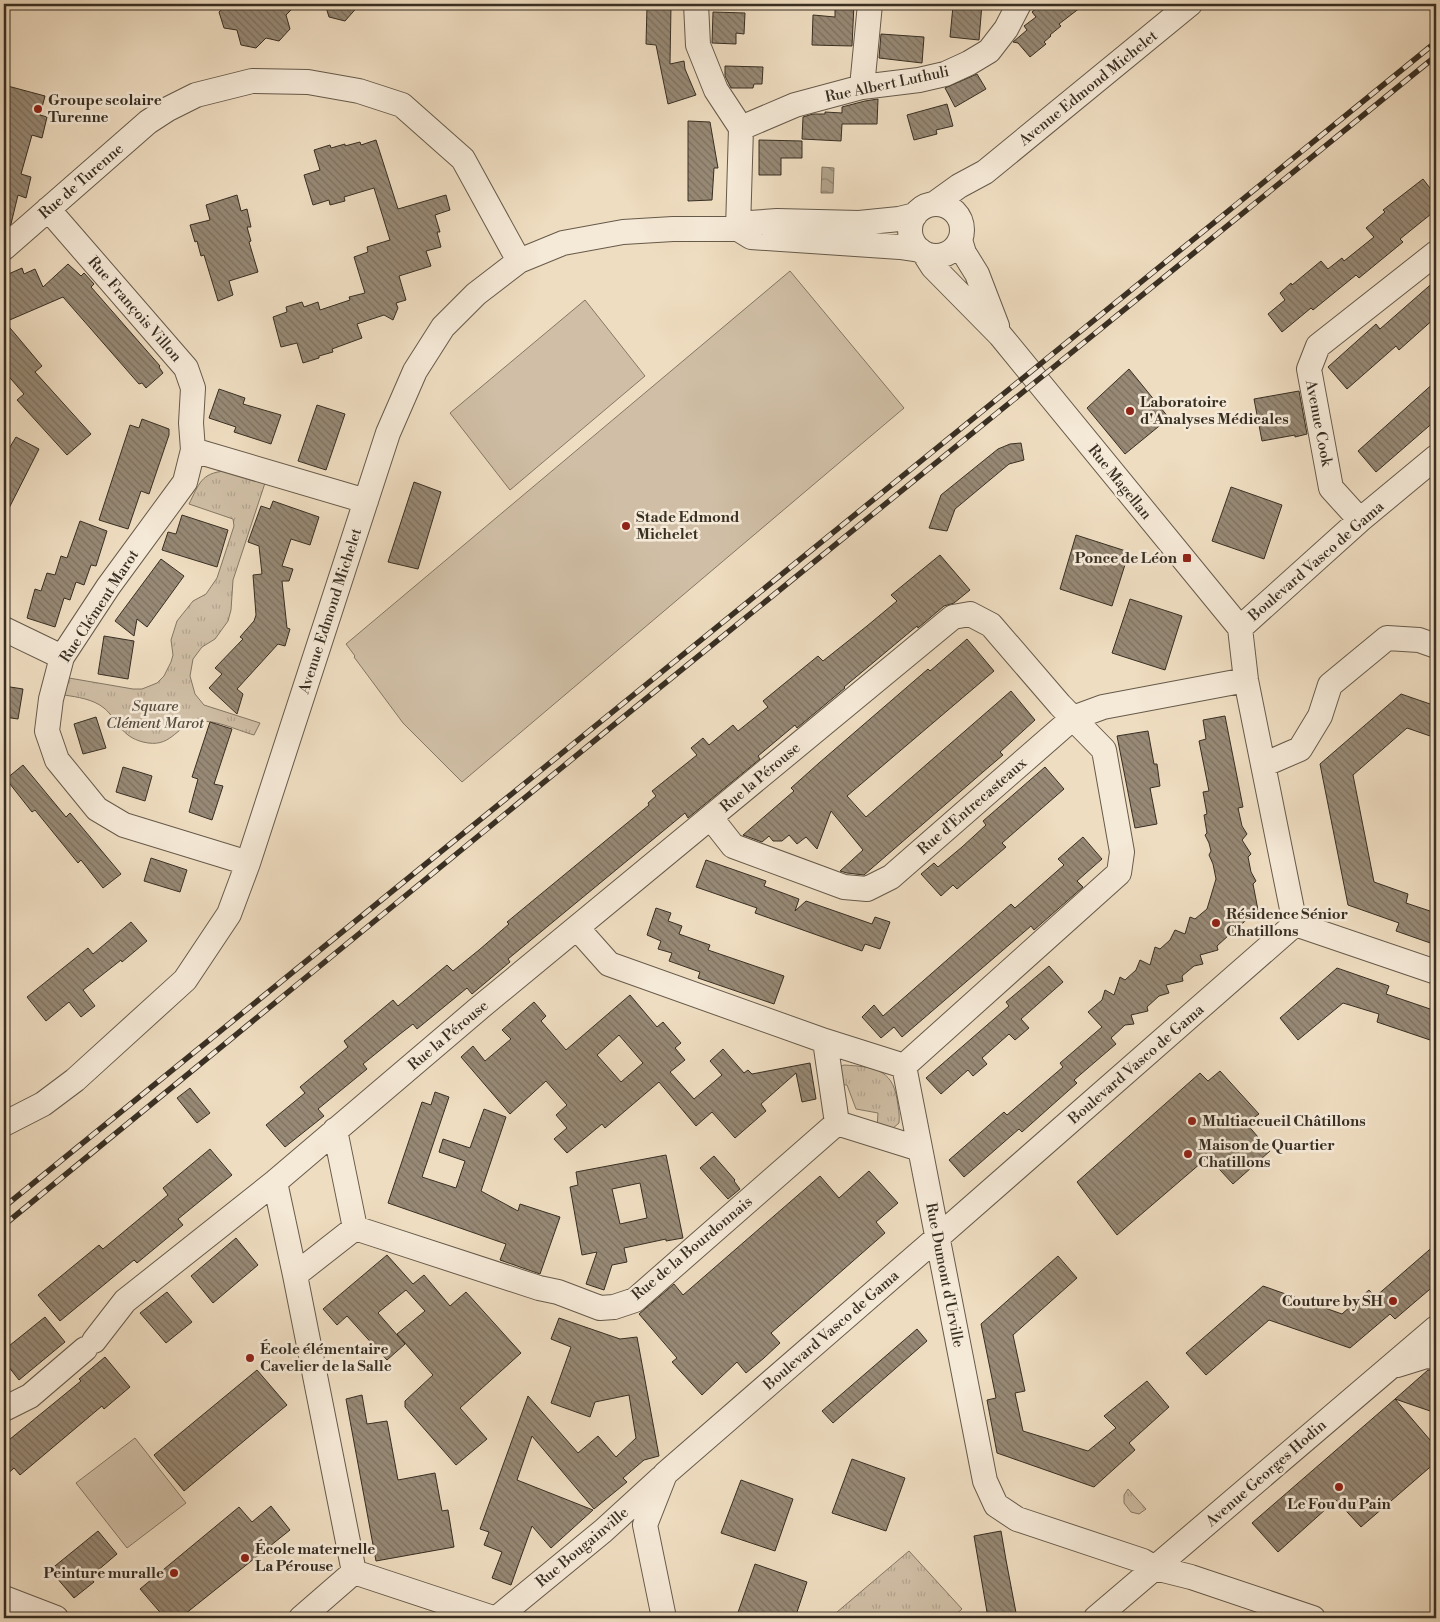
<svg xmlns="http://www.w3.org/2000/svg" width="1440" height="1622" font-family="'Libre Bodoni',serif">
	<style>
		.grass { fill: url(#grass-tufts); stroke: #847764 }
		.garden { fill: #d0bfa6; stroke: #847764 }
		.water { fill: url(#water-waves); stroke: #817461 }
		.building { fill: url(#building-back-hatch); stroke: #382f23; fill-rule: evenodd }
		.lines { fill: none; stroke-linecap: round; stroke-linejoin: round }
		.minor-casing { stroke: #665a4a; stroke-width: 26 }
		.minor { stroke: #f5e9d7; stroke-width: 24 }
		.rail-casing { stroke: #382f23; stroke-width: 5.5 }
		.rail { stroke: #f5e9d7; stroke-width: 4; stroke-dasharray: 11; stroke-linecap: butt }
		.poi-dot { fill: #8f2418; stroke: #f5e9d7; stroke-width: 2 }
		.labels { text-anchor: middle; stroke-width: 5; stroke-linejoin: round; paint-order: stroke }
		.street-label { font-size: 15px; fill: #382f23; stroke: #f5e9d7 }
		.poi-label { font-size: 15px; font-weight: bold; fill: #382f23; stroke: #f5e9d7; text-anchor: start }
		.park-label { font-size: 15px; font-style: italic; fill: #564c3d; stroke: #f5e9d7 }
	</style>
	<defs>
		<pattern id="grass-tufts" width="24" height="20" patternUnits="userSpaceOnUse" patternTransform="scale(1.25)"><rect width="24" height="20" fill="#d0bfa6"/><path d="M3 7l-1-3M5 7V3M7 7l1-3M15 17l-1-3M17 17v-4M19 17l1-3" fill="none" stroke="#b3a48f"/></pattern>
		<pattern id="water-waves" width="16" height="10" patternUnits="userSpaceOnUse" patternTransform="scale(1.25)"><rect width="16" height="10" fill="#b1a28b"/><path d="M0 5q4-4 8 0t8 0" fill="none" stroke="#918471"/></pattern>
		<pattern id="building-back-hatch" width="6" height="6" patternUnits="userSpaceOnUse" patternTransform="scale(1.25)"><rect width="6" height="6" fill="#978975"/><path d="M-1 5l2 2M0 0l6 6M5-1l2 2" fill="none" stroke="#7c7060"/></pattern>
	</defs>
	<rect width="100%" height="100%" fill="#efddc1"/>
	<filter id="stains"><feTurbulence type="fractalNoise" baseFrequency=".004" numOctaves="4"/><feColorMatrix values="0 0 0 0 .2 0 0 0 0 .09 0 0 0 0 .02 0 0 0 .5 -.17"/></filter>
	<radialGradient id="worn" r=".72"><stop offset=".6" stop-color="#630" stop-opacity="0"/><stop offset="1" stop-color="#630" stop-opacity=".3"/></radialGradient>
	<path class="grass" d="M225,471L265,483L233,580L231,610L228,621L215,639L202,647L193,659L190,676L195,694L204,705L260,723L254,735C236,730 213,718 195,722C175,727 171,749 143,742C120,736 119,721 104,708C93,699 77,697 64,695L69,678L133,689H142L157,683L164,676L171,662L173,655L171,640L177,621L193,601L206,594L217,578L234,526L233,519L189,504C199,484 201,473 225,471Z
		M844,1065C872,1067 892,1068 897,1099C898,1107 900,1114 899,1123L892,1129L877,1128L878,1113L856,1109L847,1085L836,1084L834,1069Z
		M1128,1489L1146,1509L1139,1514L1131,1512L1124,1503V1495Z
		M909,1551L962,1609L952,1618H830Z"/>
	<path class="garden" d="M790,271L904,408L462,782L403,723L354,657L355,656L346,644Z
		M585,300L645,376L510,490L450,413Z
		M135,1438L186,1503L127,1548L76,1483Z"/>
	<path class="water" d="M822,167L834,168L833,193H821Z"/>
	<path class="building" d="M227,4H297L286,15L290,29L279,41L266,38L256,48L241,45L237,30L224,28L219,12Z
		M325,4H360L345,21L329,17Z
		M835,4H854L852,46L812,45L813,15L835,17Z
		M967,4H982L979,40L950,37L953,6L966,8Z
		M1042,4H1085L1059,24L1061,26L1050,35L1051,36L1044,42L1046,44L1030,57L1018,43L1013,42L1027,30L1024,26L1036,17L1032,12Z
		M647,6H671L670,64L684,61L685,69L696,95L668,104L656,45L646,44Z
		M713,12L745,13L744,34L736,33V44L712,43Z
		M881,34L924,37L922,63L879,58Z
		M725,66L763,67L762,84H754L753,88H731L725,76Z
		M977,74L986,89L955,107L945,88Z
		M4,85L45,96L40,115L47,117L42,138L32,135L21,174L31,177L26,198L18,195L11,224L4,230Z
		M878,99L877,124H842L841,141L802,139L803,117L813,114H825V112L842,113V107L865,101Z
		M947,104L953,126L936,130L937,134L914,140L907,115Z
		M688,121L710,122L718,168H714L712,200L688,201Z
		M376,140L398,209L446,195L450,210L435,215L440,232H437L441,247L426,251L431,266L399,276L406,300L396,303L398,308L393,320L384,315L357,324L362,338L332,349L333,352L319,356V358L303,363L297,343L281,347L273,317L287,312L286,307L302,302L304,307L318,302L320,310L350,300L349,297L365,293L354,257L368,252L367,247L390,240L374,188L344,197L345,201L330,205L329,200L313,205L304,175L320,170L314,150L330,145L331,148L345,144V146L360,142L361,145Z
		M759,140L802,141V158H781V175H759Z
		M1423,179L1436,196V210L1400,239L1403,242L1359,278L1356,275L1313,310L1311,308L1282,332L1268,314L1285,300L1280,293L1291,283L1292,285L1321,261L1328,269L1342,258L1344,261L1374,237L1366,228L1385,212L1383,210Z
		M237,195L241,211L247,209L251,227H247L251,241L249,242L258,272L229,281L233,295L218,301L204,255L201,256L197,241L195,242L190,225L210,220L206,205Z
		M68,264L81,276L84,273L94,284L91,287L160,366L159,367L163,373L146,388L142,383L139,384L63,297L5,322L42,366L35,372L91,434L67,455L17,400L24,394L4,371V276L22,268L24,274L35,269L43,287Z
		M1436,280V317L1399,350L1396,346L1347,389L1328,367L1376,324L1380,329Z
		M1129,369L1169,418L1125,454L1087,408Z
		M1436,381V420L1376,472L1358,451Z
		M219,389L245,398L243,404L281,415L271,444L234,432L236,427L209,418Z
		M1299,391L1307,434L1295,437V435L1262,441L1254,399Z
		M317,405L345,414L326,470L298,461Z
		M142,419L169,429V435L149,494L141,491L128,529L99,520L130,425L139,428Z
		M16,437L39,449L4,518V457Z
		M1021,443L1024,460L1009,464L955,509L947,531L929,528L941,495L998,449L1010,444Z
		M414,482L441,492L418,569L388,562Z
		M1231,487L1282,505L1264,559L1212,541Z
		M273,501L319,517L310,545L291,539L282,566L293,569L289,581H282L287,628L290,629L285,646L278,644L237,689L243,694L237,714L209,688L222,674L215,668L243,639L240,637L254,621L256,615L253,575L262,574L259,546L248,542L261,506L270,509Z
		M182,515L228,530L217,567L162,550L168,532L176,534Z
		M80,521L107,531L96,566L91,565L84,585L76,582L70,600L64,598L55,627L27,618L35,589L41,591L47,573L55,575L61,556L67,558Z
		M1076,535L1129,552L1112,606L1060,589Z
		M940,555L970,590L954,603L944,606L918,628L917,626L844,687L845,688L797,728L795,725L758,756L760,759L688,818L685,813L508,959L510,962L472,994L467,988L417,1029L413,1024L400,1034L363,1064L367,1069L318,1109L324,1116L285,1147L266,1125L305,1093L300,1087L348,1047L344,1041L393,1000L398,1006L447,965L453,971L479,950L509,924L507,922L649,805L648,803L656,796L652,791L697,755L691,748L703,738L709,745L733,725L738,731L768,707L763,701L818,656L823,661L867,626L897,601L891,595Z
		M161,559L184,576L147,627L137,619L134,636L115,621Z
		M1130,599L1182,616L1165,670L1112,653Z
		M104,636L134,641L128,679L98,674Z
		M967,639L994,671L847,796L866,817L1011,691L1035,720L1000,752L1003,755L983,772L864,875L847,873L840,871L863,850L831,811L817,849L806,837L797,844L789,835L782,841H773L769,836L762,842L743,835L794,791L791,788L819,763L928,669L930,671Z
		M4,686L23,689L18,719L4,717Z
		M1401,694L1436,706V738L1407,728L1353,775L1374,882L1408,894L1406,903L1436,913V945L1396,931L1399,923L1348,905L1320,764Z
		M1225,716L1243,807L1238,808L1242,826L1247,834L1242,840L1251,854L1248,857L1251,872L1256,881L1253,884L1258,910L1237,928L1238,933L1229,935L1217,946L1218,950L1200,955L1203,964L1194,966L1182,976L1183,981L1166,985L1169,993L1159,996L1147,1007L1148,1011L1131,1015L1134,1024L1125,1025L1111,1038L1116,1044L1074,1080L1077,1083L1022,1132L1019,1129L964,1177L949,1160L1004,1112L1007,1115L1063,1067L1060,1063L1102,1027L1088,1012L1102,1000L1105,990L1114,995L1120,977L1125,980L1136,970L1140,960L1150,965L1155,947L1160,949L1170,940L1175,930L1185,934L1190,917L1195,919L1207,909L1216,879L1213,864L1209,855L1211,851L1209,843L1205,835L1207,833L1204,815L1207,814L1203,792L1209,791L1199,741L1206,739L1203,720Z
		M96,717L106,748L83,754L74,724Z
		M210,722L232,729L214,784L223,786L212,820L189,812L198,779L192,777Z
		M1148,731L1154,764H1157L1160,786L1150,788L1157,824L1135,828L1117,736Z
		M23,765L66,817L70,813L121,874L103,888L81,860L78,863L35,810L32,812L6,779Z
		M123,767L152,776L145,801L116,792Z
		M1045,767L1064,789L1002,843L1006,847L957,889L953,885L941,896L921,874L934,863L938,867L962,847L986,825L983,821Z
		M1083,837L1102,859L1077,881L1083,887L1034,930L1031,926L902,1037L894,1027L881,1038L862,1017L874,1005L883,1016L1011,904L1015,908L1064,865L1058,859Z
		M151,858L187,870L180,892L144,881Z
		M706,860L766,881L764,886L799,899L795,911L806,901L872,924L875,917L890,922L880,949L865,944L862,951L755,913L757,908L696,887Z
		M656,908L671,913L668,921L682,926L679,934L710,945L708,950L784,976L774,1004L698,978L700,972L669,961L672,953L658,949L661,941L647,935Z
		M131,922L147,941L122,962L121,960L83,990L95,1006L81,1017L69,1002L46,1021L27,997L88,948L93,954Z
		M1049,966L1063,982L1021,1019L1029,1028L1015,1040L1009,1034L982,1058L987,1064L973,1076L968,1070L941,1094L926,1078L1009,1006L1006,1002Z
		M1337,968L1389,986L1386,994L1436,1011V1042L1377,1022L1379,1014L1343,1003L1298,1040L1280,1018Z
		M630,995L657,1027L663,1022L681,1043L675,1048L685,1060L670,1072L694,1099L722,1075L710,1061L723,1049L744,1073L748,1070L752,1074L810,1063L816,1099L802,1102L796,1073L761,1104L766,1111L735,1138L712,1112L696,1126L659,1082L605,1128L602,1124L567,1153L554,1139L567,1128L556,1115L567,1105L546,1081L510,1114L461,1057L473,1046L485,1061L511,1039L502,1030L534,1002L546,1016L541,1021L566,1050ZM619,1035L643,1063L621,1082L597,1055Z
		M1220,1071L1259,1114L1246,1123L1270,1151L1233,1184L1208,1157L1117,1235L1077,1182L1200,1073L1208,1081Z
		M190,1088L210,1113L197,1123L177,1098Z
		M435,1092L449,1097L422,1177L456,1188L465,1161L439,1152L443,1139L470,1148L484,1109L506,1117L481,1191L518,1211L520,1204L560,1217L540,1274L500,1260L506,1244L388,1203L422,1102L431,1105Z
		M210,1149L232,1175L178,1219L183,1225L137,1263L134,1260L60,1321L38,1295L99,1245L103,1249L168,1195L163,1188Z
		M666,1155L683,1238L666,1241V1239L624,1248L627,1262L612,1265L604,1290L586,1284L597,1252L582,1255L570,1187L578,1185L576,1172ZM640,1183L647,1218L620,1224L612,1189Z
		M714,1156L735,1180L734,1181L740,1189L728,1199L700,1168Z
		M869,1171L898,1203L876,1222L885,1233L771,1333L780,1343L764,1358L746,1373L737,1362L702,1395L672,1362L677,1358L639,1314L674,1284L683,1295L820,1176L839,1198Z
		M236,1238L258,1265L213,1303L191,1276Z
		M1436,1244V1284L1395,1319L1390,1314L1350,1348L1269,1320L1206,1375L1186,1353L1263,1286L1342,1314L1369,1290L1375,1297Z
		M387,1255L413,1284L424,1275L450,1306L466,1292L521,1353L460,1408L487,1439L456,1465L405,1407V1401L433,1375L397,1334L425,1311L406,1290L380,1311L378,1313L405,1344L387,1360L347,1316L337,1325L323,1309Z
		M1058,1256L1077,1278L1013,1335L1025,1391L1015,1393L1023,1431L1088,1451L1116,1428L1104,1416L1147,1381L1169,1407L1129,1443L1135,1450L1094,1487L997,1453L987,1400L996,1398L981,1324Z
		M167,1292L192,1322L166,1343L140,1313Z
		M45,1317L65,1342L19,1380L4,1361V1350Z
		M559,1318L620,1339L637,1337L659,1456L644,1460L623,1478L627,1482L594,1509L532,1436L517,1480L593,1510L551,1548L532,1526L511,1585L492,1578L502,1552L484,1545L489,1532L480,1529L528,1396L578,1453L598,1436L616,1457L636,1438L629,1395L595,1402L590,1417L551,1403L571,1347L551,1339Z
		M917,1329L927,1341L833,1423L822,1411Z
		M105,1357L130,1387L104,1409L102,1406L20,1475L14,1468L4,1477V1444L81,1381L79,1379Z
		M257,1370L287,1405L184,1491L154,1455Z
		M1428,1370H1436V1413L1395,1399Z
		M362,1395L367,1424L387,1421L398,1480L435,1473L442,1511L448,1510L454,1547L376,1561L346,1399Z
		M1395,1399L1436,1447V1462L1361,1527L1336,1500L1278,1552L1252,1523Z
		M852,1459L905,1478L886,1531L832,1513Z
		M741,1480L793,1499L775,1551L721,1533Z
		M271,1506L290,1530L180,1618H165L140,1589L239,1507L252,1522Z
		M98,1531L117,1554L90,1577L94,1582L74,1598L50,1570Z
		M1001,1531L1006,1560L1017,1618H988L974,1536Z
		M755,1564L807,1582L795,1618H736Z"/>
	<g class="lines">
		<g class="minor-casing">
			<path id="minor" d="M696,4L698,45L716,90L741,128
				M862,87L870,4
				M934,204L959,186L985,172L1190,4
				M910 230a26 26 0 1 1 52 0a26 26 0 1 1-52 0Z
				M48,209L186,368L193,388L191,423L193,450L366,501
				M738,229L741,128L795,105L862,87L919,80L945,74L969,63L989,51L1006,29L1019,4
				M738,229L751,237L900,247L920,250
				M960,240L964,253L977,274L997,326
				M4,248L148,122L168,109L196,95L252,81L308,82L359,91L402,105L463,159L519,261
				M924,253L933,267L1000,335L1240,628
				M193,450L185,482L108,587L62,657L51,699L47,731L57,760L97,809L124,825L248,863
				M1360,520L1331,488L1309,369L1318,346L1436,253
				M1240,628L1246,680L1295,924
				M1240,628L1360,520L1436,457
				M4,629L62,657
				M1263,765L1300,749L1320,716L1330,685L1387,638L1419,640L1436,646
				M711,818L733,846L844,887L867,889L891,877L1073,718L1103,707L1246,680
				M1295,924L1436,972
				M577,928L609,964L825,1041L904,1066L985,1481L996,1505L1017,1519L1143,1561L1155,1568L1191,1577L1313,1618
				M825,1041L837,1123
				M4,1124L43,1104L75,1080L185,980L229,914L248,863L388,433L415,371L443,327L476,294L519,261L563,243L623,232L673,229H738L750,223L777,221L859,223L899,219L915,215
				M335,1130L355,1228
				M275,1182L295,1275L354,1572L301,1618
				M295,1275L355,1228L539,1288L558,1292L600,1308L614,1307L635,1300L837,1123L920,1149
				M94,1341L125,1301L275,1182L477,1010L953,617L970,614L991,625L1060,705L1104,750L1122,852L1119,873L904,1066
				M1397,1365L1426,1356L1436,1357
				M4,1409L30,1396L85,1349
				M354,1572L493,1618
				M4,1598L56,1618
				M497,1618L603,1531L661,1478
				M664,1618L645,1525L665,1474L938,1237L1295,924
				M1096,1618L1436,1328"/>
		</g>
		<use href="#minor" class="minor"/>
		<g class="rail-casing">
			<path id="rail" d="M4,1207L1436,42
				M4,1225L610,728L1436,56"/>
		</g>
		<use href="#rail" class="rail"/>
	</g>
	<g class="poi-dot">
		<circle cx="38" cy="109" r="5"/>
		<circle cx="1130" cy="411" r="5"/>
		<circle cx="626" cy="526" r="5"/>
		<rect x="1182" y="553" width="10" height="10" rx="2.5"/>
		<circle cx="1216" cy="923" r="5"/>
		<circle cx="1192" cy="1121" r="5"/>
		<circle cx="1188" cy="1154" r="5"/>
		<circle cx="1393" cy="1301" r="5"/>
		<circle cx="250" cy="1358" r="5"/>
		<circle cx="1339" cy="1487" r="5"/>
		<circle cx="245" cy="1558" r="5"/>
		<circle cx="174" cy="1573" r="5"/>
	</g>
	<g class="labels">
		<g class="street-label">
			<text transform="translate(887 84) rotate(-12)" y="5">Rue Albert Luthuli</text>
			<text transform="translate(1088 88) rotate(-39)" y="5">Avenue Edmond Michelet</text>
			<text transform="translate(81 181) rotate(-41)" y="5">Rue de Turenne</text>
			<text transform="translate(135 309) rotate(49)" y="5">Rue François Villon</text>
			<text transform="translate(1319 423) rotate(79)" y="5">Avenue Cook</text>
			<text transform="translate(1120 482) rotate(51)" y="5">Rue Magellan</text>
			<text transform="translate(1316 561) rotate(-41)" y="5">Boulevard Vasco de Gama</text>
			<text transform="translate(99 606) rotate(-57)" y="5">Rue Clément Marot</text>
			<text transform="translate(330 611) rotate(-72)" y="5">Avenue Edmond Michelet</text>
			<text transform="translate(760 777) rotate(-40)" y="5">Rue la Pérouse</text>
			<text transform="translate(972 806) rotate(-41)" y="5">Rue d'Entrecasteaux</text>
			<text transform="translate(448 1035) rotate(-40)" y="5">Rue la Pérouse</text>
			<text transform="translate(1136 1064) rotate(-41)" y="5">Boulevard Vasco de Gama</text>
			<text transform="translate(692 1248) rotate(-40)" y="5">Rue de la Bourdonnais</text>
			<text transform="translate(945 1275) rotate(79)" y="5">Rue Dumont d'Urville</text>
			<text transform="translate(831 1330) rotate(-41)" y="5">Boulevard Vasco de Gama</text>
			<text transform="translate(1266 1473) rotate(-41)" y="5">Avenue Georges Hodin</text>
			<text transform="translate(582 1547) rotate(-40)" y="5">Rue Bougainville</text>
		</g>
		<g class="poi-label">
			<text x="48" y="105">Groupe scolaire<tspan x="48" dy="17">Turenne</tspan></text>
			<text x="1140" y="407">Laboratoire<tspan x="1140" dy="17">d'Analyses Médicales</tspan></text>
			<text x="636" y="522">Stade Edmond<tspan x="636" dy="17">Michelet</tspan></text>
			<text x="1177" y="563" text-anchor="end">Ponce de Léon</text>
			<text x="1226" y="919">Résidence Sénior<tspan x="1226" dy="17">Chatillons</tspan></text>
			<text x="1202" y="1126">Multiaccueil Châtillons</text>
			<text x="1198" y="1150">Maison de Quartier<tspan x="1198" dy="17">Chatillons</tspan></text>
			<text x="1383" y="1306" text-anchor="end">Couture by SH</text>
			<text x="260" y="1354">École élémentaire<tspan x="260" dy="17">Cavelier de la Salle</tspan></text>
			<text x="1339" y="1509" text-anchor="middle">Le Fou du Pain</text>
			<text x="255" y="1554">École maternelle<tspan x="255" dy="17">La Pérouse</tspan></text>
			<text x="164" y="1578" text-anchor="end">Peinture muralle</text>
		</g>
		<g class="park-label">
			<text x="155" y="711">Square<tspan x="155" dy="17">Clément Marot</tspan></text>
		</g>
	</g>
	<rect width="1440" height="1622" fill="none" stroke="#efddc1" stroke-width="20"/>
	<rect x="5" y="5" width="1430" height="1612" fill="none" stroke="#382f23" stroke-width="2.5"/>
	<rect x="10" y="10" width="1420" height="1602" fill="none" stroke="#382f23"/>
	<rect width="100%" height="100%" filter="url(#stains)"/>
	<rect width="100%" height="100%" fill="url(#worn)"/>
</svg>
